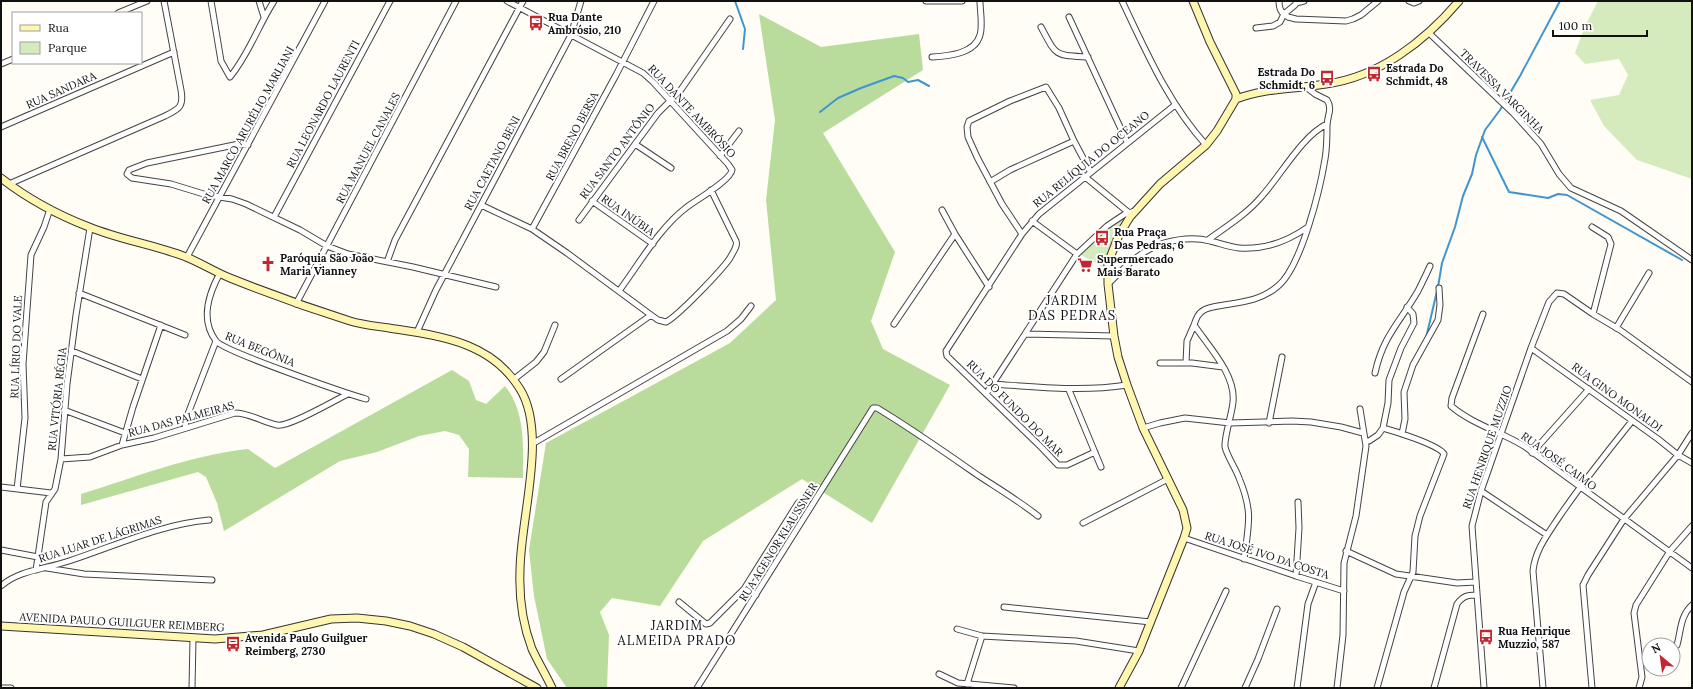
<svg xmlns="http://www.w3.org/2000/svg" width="1693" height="689" font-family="Lora,serif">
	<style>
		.green { fill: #d5ebbd }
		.forest { fill: #b9dc9c }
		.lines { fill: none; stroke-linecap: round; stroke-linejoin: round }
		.stream { stroke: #3f96cf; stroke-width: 2 }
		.street-casing { stroke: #444; stroke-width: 7 }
		.secondary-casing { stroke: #333; stroke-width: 9 }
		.street { stroke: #fff; stroke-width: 5 }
		.secondary { stroke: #fff6b0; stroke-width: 7 }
		.labels { text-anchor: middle; stroke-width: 4; stroke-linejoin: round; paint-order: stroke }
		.poi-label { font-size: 11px; font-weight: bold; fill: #111; stroke: #fff; text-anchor: start }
		.street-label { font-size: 11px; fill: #111; stroke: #fff }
		.quarter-label { font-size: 13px; letter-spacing: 1px; fill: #111; stroke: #fff }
	</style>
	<rect width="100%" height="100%" fill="#fffdf5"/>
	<path class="green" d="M1598,1H1692V179L1637,160L1604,126L1590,100L1619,95L1628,75L1619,59L1585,64L1575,53L1585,26Z
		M1129,214L1104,268L1079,254L1108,227Z"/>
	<path class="forest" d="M759,14L821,47L919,34L923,70L823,133L895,252L871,321L883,349L950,385L872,523L802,479L703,541L660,606L612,598L600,612L609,635L607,687L567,688L547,659L534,596L529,550L546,443L730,343L776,300L766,200L775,120Z
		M452,370L469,381L476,400L486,404L505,386C526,412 523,447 523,478L468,477L469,449L459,435L445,431L419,436L377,452L340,461L224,531L217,503L206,477L198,472L81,505V494C136,477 191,455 248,449L275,468Z"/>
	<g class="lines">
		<path class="stream" d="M735,1L745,29L743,49
			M820,112L838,98L861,88L894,76L903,78L908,82L918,80L929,86
			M1482,137L1509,192L1548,198L1558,194L1567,195L1682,260
			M1438,287L1442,263L1455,227L1463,196L1472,174L1476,155L1485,130L1500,110L1520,76L1560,1
			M1426,338L1437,291"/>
		<g class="street-casing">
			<path id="street" d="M211,1L221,61L230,77C249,54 258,26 274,1
				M259,1L264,17
				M507,1L643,73L653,82L728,164L732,170C731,180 696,200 687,207C660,227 639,264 619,291
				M926,1H962
				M1122,1C1146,51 1168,103 1206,145
				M1279,1C1279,9 1281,13 1288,17L1296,19L1346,21L1353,19L1361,15L1378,1
				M1409,1L1414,3L1419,1
				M1296,3L1304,1
				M118,13L147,1
				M1069,17L1127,142
				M1041,27C1057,57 1054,55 1088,57
				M1256,28L1273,26L1280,22L1284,14L1295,5L1297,1
				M1429,33L1514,114L1541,144L1559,174L1571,188L1621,211L1692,260
				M932,57C948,56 975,54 980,35C983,25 980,11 980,1
				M1,64L13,59
				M1,127L174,52
				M635,144L671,168
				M248,145L239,144L147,163L129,170L127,174L132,178L171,184L207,195L232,199L246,204L300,230L327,246L348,254L413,267L496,287
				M720,156L739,131
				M1084,176L1128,212
				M990,182L1010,170L1074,141
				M9,184L165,116C179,109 184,107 181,90L164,1
				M592,201L653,244
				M481,205L532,229L616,75L654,1
				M942,210L955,234
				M274,217L390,1
				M579,220L658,113L680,91L730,19
				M1032,221L1077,254
				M1592,227L1608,237L1611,244L1593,314
				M532,229L567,253L651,315L658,320L666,322C678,316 722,270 730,258C733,252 738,246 736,241L711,190
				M1022,234L1002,204L977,157L968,137L967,127L969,121L1010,101L1046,87L1059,108L1074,141L1090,171
				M1208,240C1227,226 1247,214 1262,196C1281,175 1302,136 1327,124
				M187,257L325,1
				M387,262L395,240L523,1
				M220,273C208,295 200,320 216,341C223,351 348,394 366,399
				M1108,284C1125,267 1141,250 1164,243C1178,239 1196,237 1210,241C1219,243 1229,247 1239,248C1264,250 1288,241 1308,227
				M79,293L185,335
				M296,304L456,1
				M1483,314L1452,398L1451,406C1472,424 1501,432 1524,446L1692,568
				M894,324L955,234L989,287
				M1616,328L1649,273
				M417,332L436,290L571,35L581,1
				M1026,334L1114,336
				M1531,348L1658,439L1678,455L1692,463
				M72,351L142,379
				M1160,363H1192L1223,367
				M1186,363L1187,341L1194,325
				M1375,373C1383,336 1400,322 1418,291C1422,283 1426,275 1430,266
				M561,379L651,315
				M513,380L536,362L544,352L555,325
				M992,384C1037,387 1082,392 1127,385
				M1069,390L1101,467
				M986,394L1077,254L1107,226L1125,214L1135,211
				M64,410L125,433
				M1269,423L1282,357
				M185,428L186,419L216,341
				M1143,428L1160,423L1185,418L1230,423L1292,421L1311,422L1341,427L1363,433
				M1402,434L1405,419L1404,392L1413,365L1438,320L1440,305L1439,288
				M1366,441H1369L1378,435L1383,428L1388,403L1389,380L1401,348L1414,323L1413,314L1407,307
				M532,444L727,331L741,319L751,306
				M122,445L133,407L161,325
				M1095,452L1067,465H1058L1042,448L947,356L946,351L1022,234L1039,214L1175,105
				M1532,453L1589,389
				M61,459L90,457L122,445L154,438L235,413C250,413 262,422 277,425C288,428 335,400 348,394
				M1,487L51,493
				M17,489L25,418L23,364L31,255L44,227L50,209
				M1481,491L1547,535
				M1083,523L1168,479
				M1184,538L1296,576L1344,591
				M1,550L38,557
				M1346,551L1396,574L1457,583L1476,582
				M1244,559C1249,524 1253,511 1239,478C1236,469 1227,456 1225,447C1224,437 1232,414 1233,402C1236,375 1209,347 1194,325C1196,319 1198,313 1204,310C1209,307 1218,306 1224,305C1244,302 1262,300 1278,286C1301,267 1320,190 1325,159C1327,148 1327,137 1327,126C1327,116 1333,109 1327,100L1315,94L1306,87
				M47,568L84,574L212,580
				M36,570L46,502L55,489L61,459L67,384L76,315L90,228
				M1296,576L1299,528L1298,502
				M1,586C19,570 46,569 69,561C115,546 161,524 209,520
				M745,588L756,595
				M679,602L706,624L710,623L744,589L798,503
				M1004,607L1151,622
				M957,629L982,636L1076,641L1139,651
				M1677,645C1681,631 1680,616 1692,605
				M939,674L958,683L1014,688
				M967,684L982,636
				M1,688H11
				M192,688L193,639
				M697,688L873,408H877C912,429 946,453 979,476C999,489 1019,501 1038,516
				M1181,688L1226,591
				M1245,688L1258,659L1277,609
				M1297,688L1308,604L1316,582
				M1337,688L1343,635L1344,563L1356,516L1366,446L1360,409
				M1377,688L1404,592L1413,572L1415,536L1420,516L1444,454C1439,445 1394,431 1383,428
				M1434,688L1457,604C1463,596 1467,595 1477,595
				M1484,688L1472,526L1481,491L1531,348L1549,302L1557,293L1564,294L1593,314L1620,330L1692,382
				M1543,688L1533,571C1535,550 1548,534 1559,517C1582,483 1607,452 1632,421
				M1592,688L1583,585L1588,575L1624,519L1678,455L1692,433
				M1639,688L1642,677L1634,613L1636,605L1670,551L1692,526"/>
		</g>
		<g class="secondary-casing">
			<path id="secondary" d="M1236,99C1264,88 1296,89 1326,84C1379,77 1425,41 1459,1
				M1,178C28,199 58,215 89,227C121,240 155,245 186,257C201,263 215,272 230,278C270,294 309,308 350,321C363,325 376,326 389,328C439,336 491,341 520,389C548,434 520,519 520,571C519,596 523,625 532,649C538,662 546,675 552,688
				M1,626L215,639L263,635L331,619L357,618L386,621L410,626L434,634L463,647L537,688
				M1119,688L1139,651L1184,538L1187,528L1183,510L1143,428L1127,385L1118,357L1114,336L1108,284V263L1119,235L1130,217L1160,184L1206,145L1217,131L1236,99V94L1210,42L1193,1"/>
		</g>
		<use href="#street" class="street"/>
		<use href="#secondary" class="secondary"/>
	</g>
	<defs>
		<g id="bus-bare" transform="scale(1.2)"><path d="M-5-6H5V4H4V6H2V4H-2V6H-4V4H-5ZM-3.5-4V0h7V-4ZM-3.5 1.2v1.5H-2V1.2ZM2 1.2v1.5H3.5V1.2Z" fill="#c4262e" stroke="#fff" stroke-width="2.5" paint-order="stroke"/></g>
		<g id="church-bare" transform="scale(1.2)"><path d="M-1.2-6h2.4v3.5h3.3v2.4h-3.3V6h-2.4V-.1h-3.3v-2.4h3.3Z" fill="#c4262e" stroke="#fff" stroke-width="2.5" paint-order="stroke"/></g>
		<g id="supermarket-bare" transform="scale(1.2)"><path d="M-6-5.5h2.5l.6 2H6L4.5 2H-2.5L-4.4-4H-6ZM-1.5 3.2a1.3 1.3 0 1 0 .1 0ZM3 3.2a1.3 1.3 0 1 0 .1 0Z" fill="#c4262e" stroke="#fff" stroke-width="2.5" paint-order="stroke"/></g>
	</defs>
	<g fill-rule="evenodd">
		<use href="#bus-bare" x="536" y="23"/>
		<use href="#bus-bare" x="1374" y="74"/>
		<use href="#bus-bare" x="1327" y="78"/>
		<use href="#bus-bare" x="1102" y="238"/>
		<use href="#church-bare" x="268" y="264"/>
		<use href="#supermarket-bare" x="1085" y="265"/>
		<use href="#bus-bare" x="1486" y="637"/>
		<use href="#bus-bare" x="233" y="644"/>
	</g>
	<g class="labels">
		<g class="poi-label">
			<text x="548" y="21">Rua Dante<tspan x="548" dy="13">Ambrósio, 210</tspan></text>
			<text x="1386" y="72">Estrada Do<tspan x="1386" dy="13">Schmidt, 48</tspan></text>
			<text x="1315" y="76" text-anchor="end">Estrada Do<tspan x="1315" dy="13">Schmidt, 6</tspan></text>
			<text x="1114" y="236">Rua Praça<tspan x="1114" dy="13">Das Pedras, 6</tspan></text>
			<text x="280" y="262">Paróquia São João<tspan x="280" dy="13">Maria Vianney</tspan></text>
			<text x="1097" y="263">Supermercado<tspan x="1097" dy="13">Mais Barato</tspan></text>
			<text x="1498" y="635">Rua Henrique<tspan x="1498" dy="13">Muzzio, 587</tspan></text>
			<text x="245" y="642">Avenida Paulo Guilguer<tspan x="245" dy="13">Reimberg, 2730</tspan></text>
		</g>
		<g class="street-label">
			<text transform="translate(61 90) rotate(-24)" y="4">RUA SANDARA</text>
			<text transform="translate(1502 91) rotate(45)" y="4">TRAVESSA VARGINHA</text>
			<text transform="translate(323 104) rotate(-62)" y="4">RUA LEONARDO LAURENTI</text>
			<text transform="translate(692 111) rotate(47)" y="4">RUA DANTE AMBRÓSIO</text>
			<text transform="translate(248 125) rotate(-61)" y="4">RUA MARCO ARURÉLIO MARLIANI</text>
			<text transform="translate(572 136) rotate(-62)" y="4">RUA BRENO BERSA</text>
			<text transform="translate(368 148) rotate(-62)" y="4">RUA MANUEL CANALES</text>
			<text transform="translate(617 151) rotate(-53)" y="4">RUA SANTO ANTÔNIO</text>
			<text transform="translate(1091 159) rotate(-39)" y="4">RUA RELÍQUIA DO OCEANO</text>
			<text transform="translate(492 163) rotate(-62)" y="4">RUA CAETANO BENI</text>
			<text transform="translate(628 215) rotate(35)" y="4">RUA INÚBIA</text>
			<text transform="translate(16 347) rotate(-88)" y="4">RUA LÍRIO DO VALE</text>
			<text transform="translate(260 349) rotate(22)" y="4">RUA BEGÔNIA</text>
			<text transform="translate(1617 397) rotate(36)" y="4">RUA GINO MONALDI</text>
			<text transform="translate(57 399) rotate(-84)" y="4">RUA VITÓRIA RÉGIA</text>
			<text transform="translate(1015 408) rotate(45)" y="4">RUA DO FUNDO DO MAR</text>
			<text transform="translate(181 419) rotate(-15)" y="4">RUA DAS PALMEIRAS</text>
			<text transform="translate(1487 447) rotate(-71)" y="4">RUA HENRIQUE MUZZIO</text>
			<text transform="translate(1559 461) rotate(36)" y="4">RUA JOSÉ CAIMO</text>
			<text transform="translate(100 539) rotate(-18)" y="4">RUA LUAR DE LÁGRIMAS</text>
			<text transform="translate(778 542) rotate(-58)" y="4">RUA AGENOR KLAUSSNER</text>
			<text transform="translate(1267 555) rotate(18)" y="4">RUA JOSÉ IVO DA COSTA</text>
			<text transform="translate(122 622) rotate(3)" y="4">AVENIDA PAULO GUILGUER REIMBERG</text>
		</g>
		<g class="quarter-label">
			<text x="1072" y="305">JARDIM<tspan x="1072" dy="15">DAS PEDRAS</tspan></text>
			<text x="677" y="630">JARDIM<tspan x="677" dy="15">ALMEIDA PRADO</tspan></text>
		</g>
	</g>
	<rect width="1693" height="689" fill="none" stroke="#111111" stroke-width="4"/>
	<rect x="12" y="12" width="130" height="52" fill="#ffffff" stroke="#a0a0a0"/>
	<rect x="20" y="25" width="20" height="6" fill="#fff6b0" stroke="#a0a0a0"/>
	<text x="48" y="32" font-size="12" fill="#111111">Rua</text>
	<rect x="20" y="42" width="20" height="12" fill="#d5ebbd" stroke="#a0a0a0"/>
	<text x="48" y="52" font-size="12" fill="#111111">Parque</text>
	<g transform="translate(1661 657) rotate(331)"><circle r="19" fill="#ffffff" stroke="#a0a0a0"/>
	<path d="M0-3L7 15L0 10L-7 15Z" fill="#c4262e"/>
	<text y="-6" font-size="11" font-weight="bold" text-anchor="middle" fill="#111111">N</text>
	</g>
	<path d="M1553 30v6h94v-6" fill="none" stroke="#111111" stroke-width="2"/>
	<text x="1559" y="30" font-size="12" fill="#111111" stroke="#ffffff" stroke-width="3" paint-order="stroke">100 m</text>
</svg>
